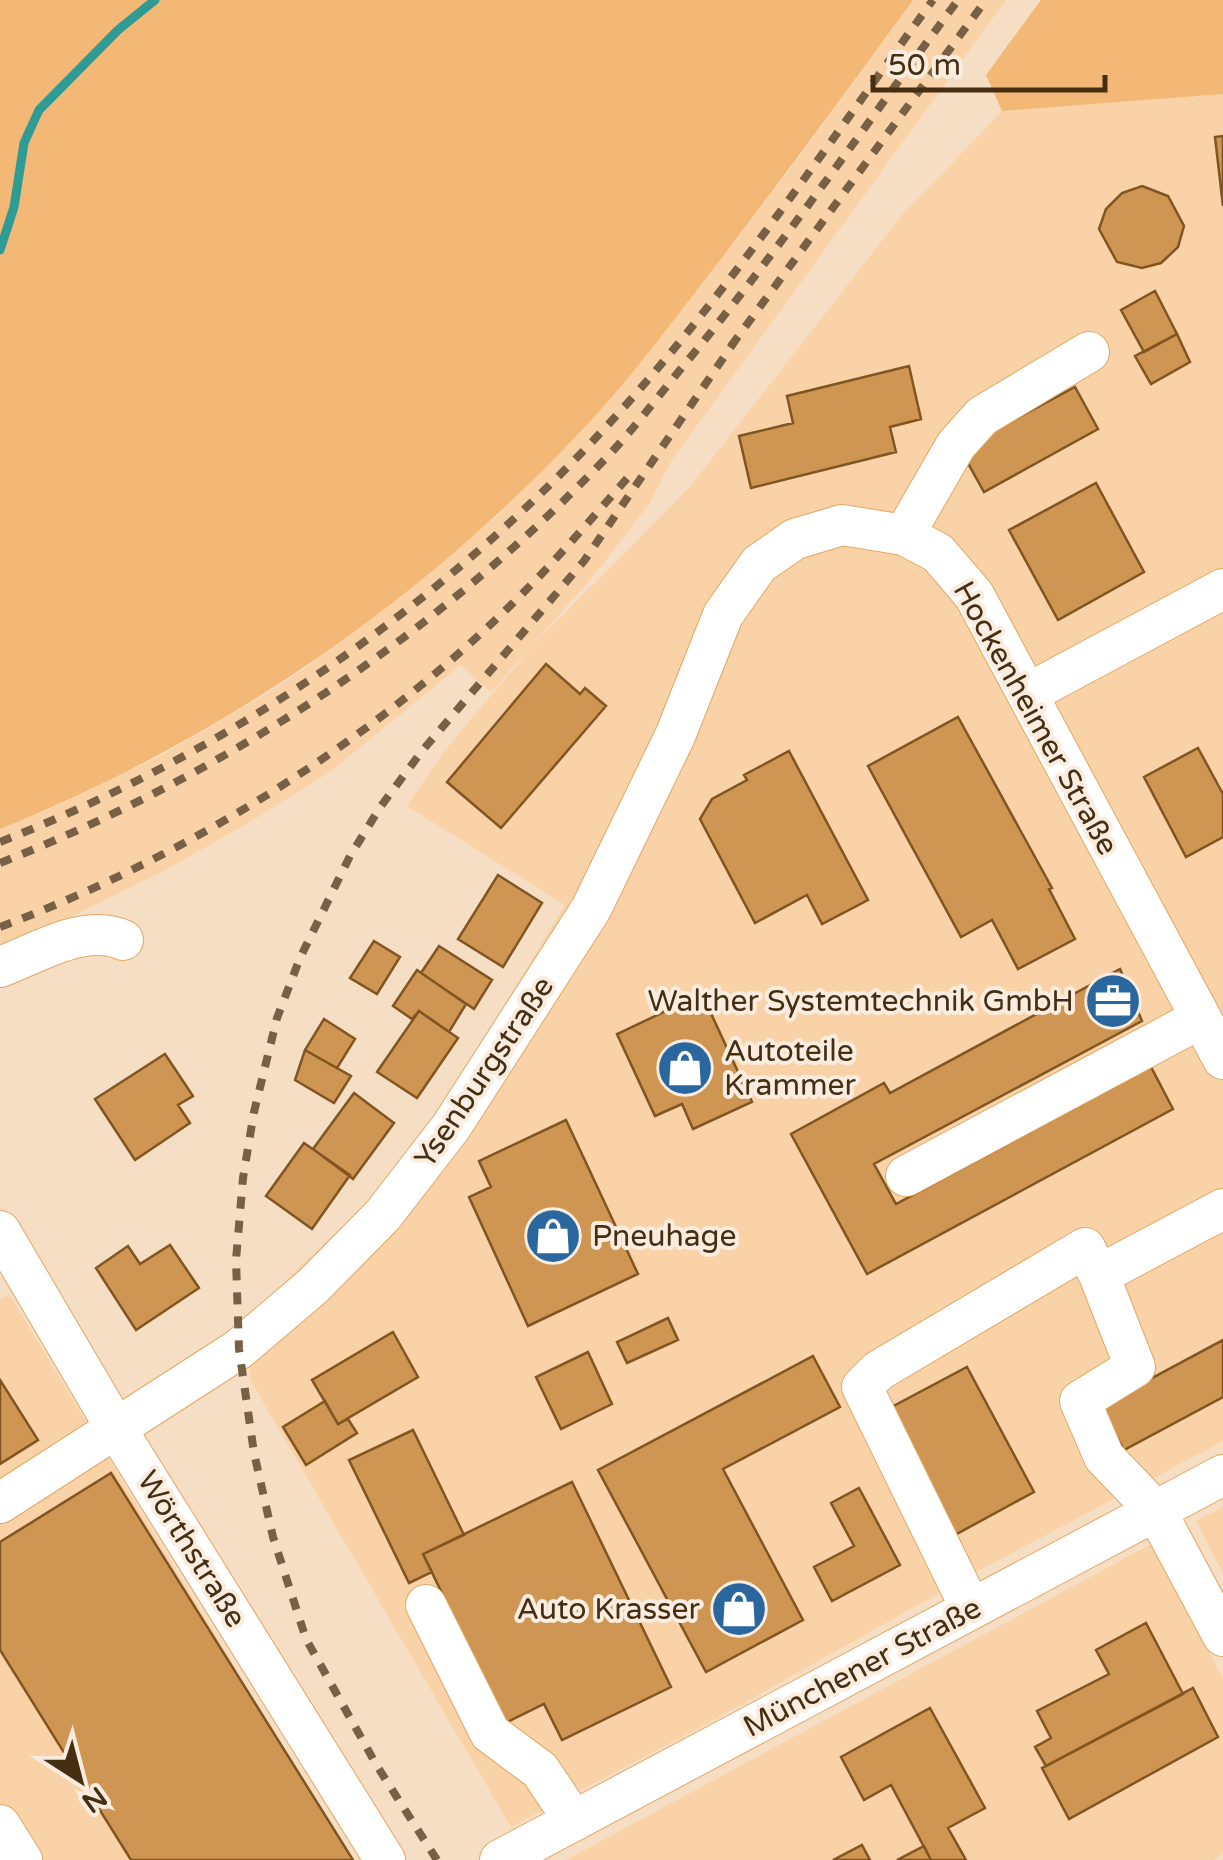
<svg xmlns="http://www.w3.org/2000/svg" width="1223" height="1860" font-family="'Varela Round',sans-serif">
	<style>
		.built { fill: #fad2a7 }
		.green { fill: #f3b875 }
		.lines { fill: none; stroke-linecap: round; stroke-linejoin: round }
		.stream { stroke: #2e9b94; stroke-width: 9 }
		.building { fill: #cf9552; stroke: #805521; stroke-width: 2.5 }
		.minor-casing { stroke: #e2a764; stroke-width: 42 }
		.minor { stroke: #fff; stroke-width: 40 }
		.rail { stroke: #786045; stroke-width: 8; stroke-dasharray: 12 12; stroke-linecap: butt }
		.labels { text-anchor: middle; stroke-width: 8; stroke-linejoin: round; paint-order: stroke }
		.street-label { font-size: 30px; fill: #462e12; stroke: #faede0 }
		.poi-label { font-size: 30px; fill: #462e12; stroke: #faede0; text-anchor: end }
	</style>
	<rect width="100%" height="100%" fill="#f6dec4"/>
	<path class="built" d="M913,0H1006L672,460L649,504L600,568L491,692L461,665L331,771L250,822L164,871L70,917L0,944V829L54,807L166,753L284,683L378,614L498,515L583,429L653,346L799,157Z
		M1223,94V1441L982,1569L712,1721L511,1827L250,1380V1319L298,1268L349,1222L389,1176L455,1087L565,905L407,806L442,754L535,643L689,488L902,215L1002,111Z
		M9,1294L351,1860H0V1300Z
		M1223,1507V1574L1196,1521Z
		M1153,1543L1223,1679V1854L1213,1860H566Z"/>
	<path class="green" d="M0,0H913C846,92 779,183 710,273C669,326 628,382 581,431C419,604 220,740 0,829Z
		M1041,0H1223V94L1002,111L986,75Z"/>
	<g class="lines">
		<path class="stream" d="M0,250L14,207L24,143L39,110L118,30L155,0"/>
	</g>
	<path class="building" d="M1223,136V206L1215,137Z
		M1142,186L1168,196L1184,226L1178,247L1161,263L1142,268L1117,262L1099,229L1106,209L1122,193Z
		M1155,291L1177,334L1144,352L1121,310Z
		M1177,334L1190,362L1151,384L1135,356Z
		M909,366L921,419L890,427L896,452L751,488L739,436L793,423L787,396Z
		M1075,387L1098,429L984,492L960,449Z
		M1096,483L1144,572L1058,620L1009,530Z
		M546,664L580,694L585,688L606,706L501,828L447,782Z
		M958,717L1052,888L1049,889L1075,939L1018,969L992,920L961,937L868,766Z
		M1198,748L1223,794V837L1186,857L1144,777Z
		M789,751L868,900L822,924L807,895L755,923L700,819L712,799L747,780L744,775Z
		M498,875L542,903L503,967L458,939Z
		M374,941L400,957L377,994L350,978Z
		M439,946L492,980L474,1009L421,973Z
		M1120,969L1142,1021L874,1164L896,1204L1151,1067L1173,1109L867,1274L791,1134L884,1083L890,1093Z
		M417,970L466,1004L449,1032L419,1011L412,1019L393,1006Z
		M702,994L752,1102L693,1129L682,1104L655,1116L617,1034Z
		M419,1011L458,1038L417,1098L377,1072Z
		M324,1019L355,1039L337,1068L305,1050Z
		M305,1050L351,1076L334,1103L295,1080Z
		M165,1054L193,1096L178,1105L190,1123L135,1160L95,1099Z
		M354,1093L394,1123L353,1179L313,1149Z
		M566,1120L638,1274L528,1326L469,1197L491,1187L479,1161Z
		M304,1143L350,1175L312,1229L266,1196Z
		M170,1245L199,1288L136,1330L96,1268L128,1246L140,1264Z
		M668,1318L678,1340L627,1363L617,1342Z
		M393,1332L418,1377L338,1424L312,1380Z
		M1223,1340V1397L1124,1450L1100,1406Z
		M588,1352L612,1404L561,1429L536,1377Z
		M813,1356L840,1407L723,1469L803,1620L706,1672L598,1470Z
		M967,1367L1034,1492L953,1536L886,1410Z
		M0,1380L38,1440L0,1464Z
		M325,1401L338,1424L348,1419L357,1433L306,1465L283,1427Z
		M413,1430L464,1535L423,1554L432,1572L409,1583L349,1460Z
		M111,1473L353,1860H131L0,1650V1542Z
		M572,1482L671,1687L562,1740L544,1704L505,1723L423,1554Z
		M859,1488L900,1565L832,1601L814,1567L854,1546L831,1503Z
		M1146,1623L1183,1694L1046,1766L1035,1747L1051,1738L1037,1711L1109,1674L1096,1650Z
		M1193,1688L1218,1737L1069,1819L1042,1768Z
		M930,1708L985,1808L948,1828L966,1860H931L891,1785L864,1800L841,1757Z
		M862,1845L870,1860H833Z
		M924,1846L931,1860H897Z"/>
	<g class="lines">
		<g class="minor-casing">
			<path id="minor" d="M904,535L956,445L982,416L1089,352
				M1027,694L1223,589
				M0,967C38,953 84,923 123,940
				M906,1176L1201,1018
				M1223,1209L1099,1275L1135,1367L1080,1401L1104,1457L1156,1511L1223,1636
				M0,1231L117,1430L385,1860
				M0,1503L239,1349L313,1286L383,1215L451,1127L591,909L675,736L723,615L759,564L795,539L842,525L904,535L938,553L974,595L1223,1059
				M426,1605L490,1733L540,1770L574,1821
				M971,1609L862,1387L878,1371L1085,1248L1099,1275
				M0,1825L22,1860
				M500,1860L1223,1475"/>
		</g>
		<use href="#minor" class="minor"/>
		<path class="rail" d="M731,346L986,0
			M0,842C224,754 425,617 591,443C718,309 824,149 933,0
			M0,863C228,773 437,635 607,457C633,430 656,399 680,370C779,251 866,124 958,0
			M0,927C189,856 379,738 522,594C559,557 594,516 629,476
			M437,1860L377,1766L306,1639L273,1537L254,1453L239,1349L236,1260L243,1178L254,1112L277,1018L300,958L350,856L381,806L422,751L584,561L737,338"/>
	</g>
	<defs>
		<g id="office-disc" transform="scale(2.875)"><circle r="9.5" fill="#2a679e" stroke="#faede0"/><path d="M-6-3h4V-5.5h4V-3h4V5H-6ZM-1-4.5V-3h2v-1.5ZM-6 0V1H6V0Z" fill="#fff"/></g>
		<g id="shop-disc" transform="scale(2.875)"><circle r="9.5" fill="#2a679e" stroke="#faede0"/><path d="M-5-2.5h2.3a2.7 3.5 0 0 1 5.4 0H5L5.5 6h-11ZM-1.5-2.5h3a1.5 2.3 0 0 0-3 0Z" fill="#fff"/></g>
	</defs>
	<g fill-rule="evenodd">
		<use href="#office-disc" x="1113" y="1001"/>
		<use href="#shop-disc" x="685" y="1068"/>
		<use href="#shop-disc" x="553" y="1236"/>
		<use href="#shop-disc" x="739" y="1609"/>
	</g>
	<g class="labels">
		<g class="street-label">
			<text transform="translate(1036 718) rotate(61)" y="10">Hockenheimer Straße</text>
			<text transform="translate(484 1072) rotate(-56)" y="10">Ysenburgstraße</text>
			<text transform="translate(192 1549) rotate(58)" y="10">Wörthstraße</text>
			<text transform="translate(862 1667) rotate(-28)" y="10">Münchener Straße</text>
		</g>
		<g class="poi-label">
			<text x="1074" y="1011">Walther Systemtechnik GmbH</text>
			<text x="724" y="1061" text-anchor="start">Autoteile<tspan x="724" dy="34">Krammer</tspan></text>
			<text x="592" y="1246" text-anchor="start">Pneuhage</text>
			<text x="700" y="1619">Auto Krasser</text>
		</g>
	</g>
	<g transform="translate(80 1780) rotate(144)" stroke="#faede0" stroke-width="8" paint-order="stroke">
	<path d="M0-8L18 38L0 25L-18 38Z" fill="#462e12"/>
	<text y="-15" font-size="28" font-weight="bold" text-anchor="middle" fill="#462e12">N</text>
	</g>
	<path d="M873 75v15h232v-15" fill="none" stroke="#462e12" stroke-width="5"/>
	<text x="888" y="75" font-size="30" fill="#462e12" stroke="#faede0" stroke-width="8" paint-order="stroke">50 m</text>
</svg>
